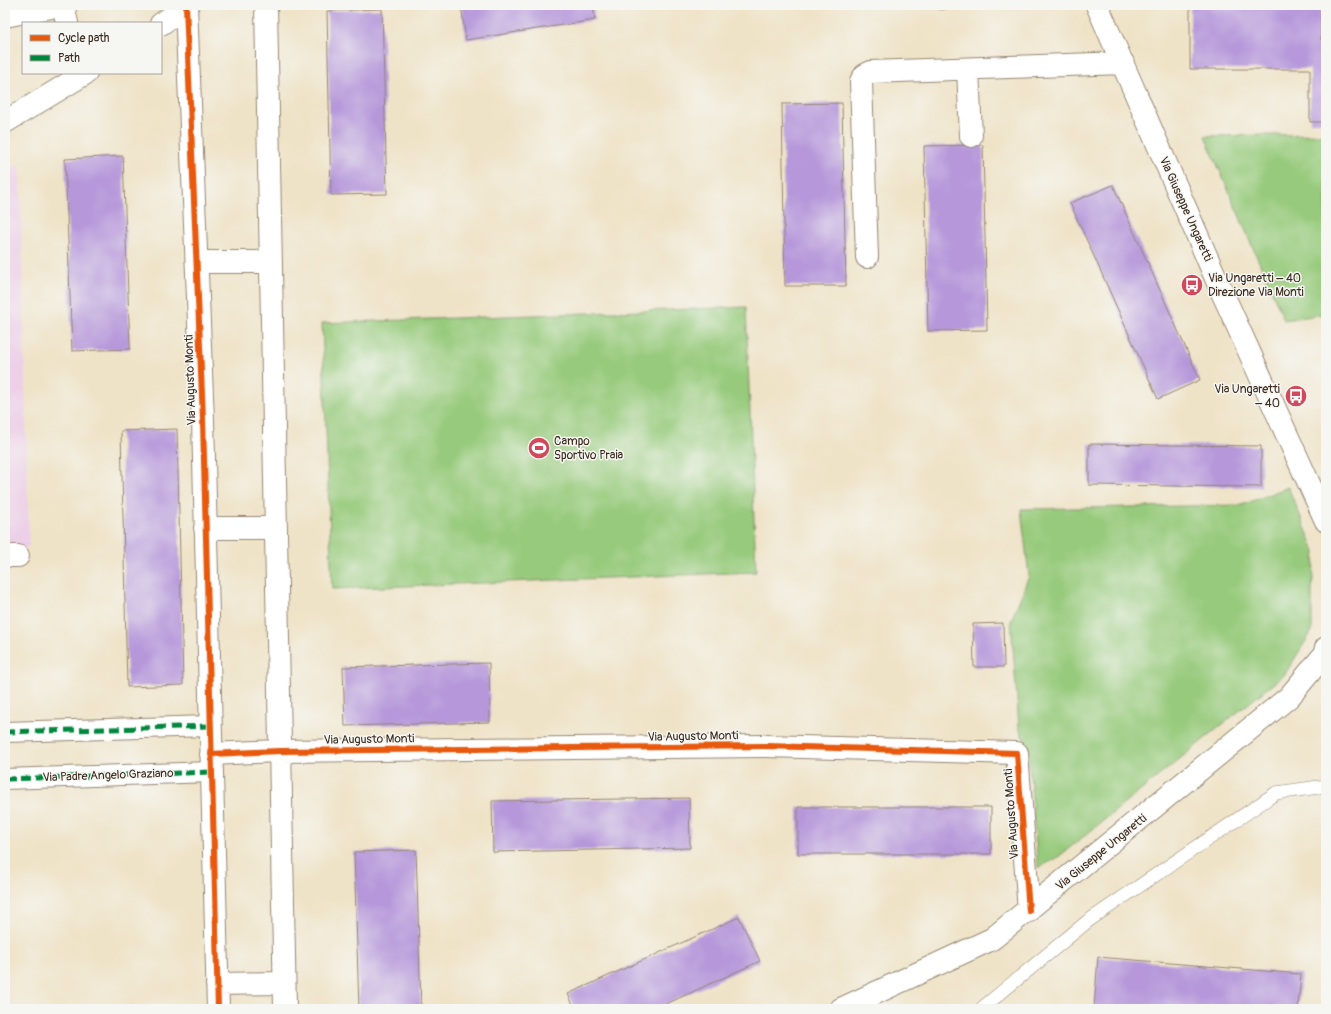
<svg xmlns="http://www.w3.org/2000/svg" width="1331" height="1014" font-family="Pangolin,sans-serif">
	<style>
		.built { fill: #edd0e8 }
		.green { fill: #97ca7b; stroke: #697a4c }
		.building { fill: #b597da }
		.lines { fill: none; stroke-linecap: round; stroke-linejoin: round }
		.service-casing { stroke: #958672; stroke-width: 14 }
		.pedestrian-casing { stroke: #958672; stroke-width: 22 }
		.minor-casing { stroke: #958672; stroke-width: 24 }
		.service { stroke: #fff; stroke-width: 13 }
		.pedestrian { stroke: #fff; stroke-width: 20 }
		.minor { stroke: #fff; stroke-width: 22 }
		.quiet { stroke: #00873e; stroke-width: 5; stroke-dasharray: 10 5; stroke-linecap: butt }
		.cycleway-casing { stroke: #f6f6f2; stroke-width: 8 }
		.cycleway { stroke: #e8590c; stroke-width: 6 }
		.labels { text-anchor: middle; stroke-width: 3; stroke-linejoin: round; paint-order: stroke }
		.street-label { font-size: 12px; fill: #3b2a1e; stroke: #f6f6f2 }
		.poi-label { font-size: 12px; fill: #3b2a1e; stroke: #f6f6f2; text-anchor: start }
	</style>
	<rect width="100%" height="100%" fill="#f6f6f2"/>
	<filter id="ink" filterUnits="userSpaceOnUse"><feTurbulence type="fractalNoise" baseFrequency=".025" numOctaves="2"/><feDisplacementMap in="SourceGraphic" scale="8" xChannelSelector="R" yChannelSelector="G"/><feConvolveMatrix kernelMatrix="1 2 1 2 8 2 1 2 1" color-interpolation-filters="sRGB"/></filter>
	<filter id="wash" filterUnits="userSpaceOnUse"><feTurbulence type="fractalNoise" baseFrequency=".012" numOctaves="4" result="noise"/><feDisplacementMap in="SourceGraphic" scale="16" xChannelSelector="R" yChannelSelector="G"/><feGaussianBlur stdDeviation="0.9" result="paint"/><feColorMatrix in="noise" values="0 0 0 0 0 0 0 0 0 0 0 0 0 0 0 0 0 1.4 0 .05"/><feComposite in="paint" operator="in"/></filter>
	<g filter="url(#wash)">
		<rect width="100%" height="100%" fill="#efe3c7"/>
		<path class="built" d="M20,164L29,547L5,548V172Z"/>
		<path class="green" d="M1326,134V314L1284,320L1205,136Z
			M746,307L756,572L332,589L322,323Z
			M1288,487L1315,551L1312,590V631L1285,674L1057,858L1038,868L1028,752L1019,727L1011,621L1029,576L1021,509L1242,505Z"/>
		<g id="blocks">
			<path class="building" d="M461,5H593L595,20L466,40Z
				M939,5H961V6L940,10Z
				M1190,5H1321V40H1326V122H1310V69H1190Z
				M382,9L387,194L331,195L327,11Z
				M842,103L846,286H785L782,104Z
				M983,145L987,330L928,331L924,146Z
				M123,156L130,349L72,351L65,159Z
				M1113,185L1200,380L1158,399L1070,203Z
				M177,429L183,685L127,687L121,431Z
				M1089,444L1261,446V487L1089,485Z
				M1003,623L1004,667H974L973,624Z
				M489,663L490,722L345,726L343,667Z
				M689,798L690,848L493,852L492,801Z
				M798,807H991V854H798Z
				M416,850L421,1009H359L354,852Z
				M739,917L760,961L655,1009H575L568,994Z
				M1098,957L1301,974L1298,1009H1094Z"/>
		</g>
	</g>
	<g filter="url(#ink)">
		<use href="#blocks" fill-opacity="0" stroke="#958672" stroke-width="1"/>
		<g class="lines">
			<g class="service-casing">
				<path id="service" d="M981,1009L1088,921L1276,793L1326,786"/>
			</g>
			<g class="pedestrian-casing">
				<path id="pedestrian" d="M5,732L210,726
					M5,779L212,772"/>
			</g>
			<g class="minor-casing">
				<path id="minor" d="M63,5L67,23
					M186,5L203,420L218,1009
					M266,5L285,1009
					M1097,5L1222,292L1326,521
					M5,16L62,5
					M161,24L188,5
					M968,69L971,136
					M5,122L86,73
					M867,257L861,81L865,75L871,72L1123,63
					M197,262H271
					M205,528H276
					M5,556H18
					M211,754L280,751L765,746L1017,753L1029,911
					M217,984L284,983
					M841,1009L992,939L1289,697L1324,655L1326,648"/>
			</g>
			<use href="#service" class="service"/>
			<use href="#pedestrian" class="pedestrian"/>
			<use href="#minor" class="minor"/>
			<path class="quiet" d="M5,732L210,726
				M5,779L212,772"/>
			<g class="cycleway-casing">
				<path id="cycleway" d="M186,5L203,420L218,1009
					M211,754L280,751L765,746L1017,753L1029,911"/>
			</g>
			<use href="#cycleway" class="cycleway"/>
		</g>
	</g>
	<defs>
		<g id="bus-disc" transform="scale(1.15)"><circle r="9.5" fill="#d1495b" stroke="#f6f6f2"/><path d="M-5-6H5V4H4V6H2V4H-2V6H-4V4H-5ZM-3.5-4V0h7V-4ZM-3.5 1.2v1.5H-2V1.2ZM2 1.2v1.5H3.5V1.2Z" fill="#fff"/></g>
		<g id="stadium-disc" transform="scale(1.15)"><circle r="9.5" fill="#d1495b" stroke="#f6f6f2"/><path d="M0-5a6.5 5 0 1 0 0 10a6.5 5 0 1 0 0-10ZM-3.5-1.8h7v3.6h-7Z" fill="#fff"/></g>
	</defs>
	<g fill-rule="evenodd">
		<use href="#bus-disc" x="1192" y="285"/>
		<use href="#bus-disc" x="1296" y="396"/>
		<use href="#stadium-disc" x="539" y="448"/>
	</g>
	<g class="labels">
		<g class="street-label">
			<text transform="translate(1186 209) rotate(66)" y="4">Via Giuseppe Ungaretti</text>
			<text transform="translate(190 380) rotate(-92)" y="4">Via Augusto Monti</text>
			<text transform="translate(693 736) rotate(-1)" y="4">Via Augusto Monti</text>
			<text transform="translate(369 739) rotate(-1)" y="4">Via Augusto Monti</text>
			<text transform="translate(108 775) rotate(-2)" y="4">Via Padre Angelo Graziano</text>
			<text transform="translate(1011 814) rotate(-94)" y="4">Via Augusto Monti</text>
			<text transform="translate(1101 852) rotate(-39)" y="4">Via Giuseppe Ungaretti</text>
		</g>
		<g class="poi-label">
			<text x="1208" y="282">Via Ungaretti – 40<tspan x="1208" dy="14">Direzione Via Monti</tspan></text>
			<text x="1280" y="393" text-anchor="end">Via Ungaretti<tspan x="1280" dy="14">– 40</tspan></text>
			<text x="554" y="445">Campo<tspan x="554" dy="14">Sportivo Praia</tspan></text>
		</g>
	</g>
	<rect width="1331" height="1014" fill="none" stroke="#f6f6f2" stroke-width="20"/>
	<rect x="22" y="22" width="140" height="52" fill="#f6f6f2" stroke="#aba49d"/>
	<rect x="30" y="35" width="20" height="6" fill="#e8590c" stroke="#aba49d"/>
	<text x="58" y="42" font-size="12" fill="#3b2a1e">Cycle path</text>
	<rect x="30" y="55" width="20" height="6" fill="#00873e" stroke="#aba49d"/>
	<text x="58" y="62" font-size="12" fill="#3b2a1e">Path</text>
</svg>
